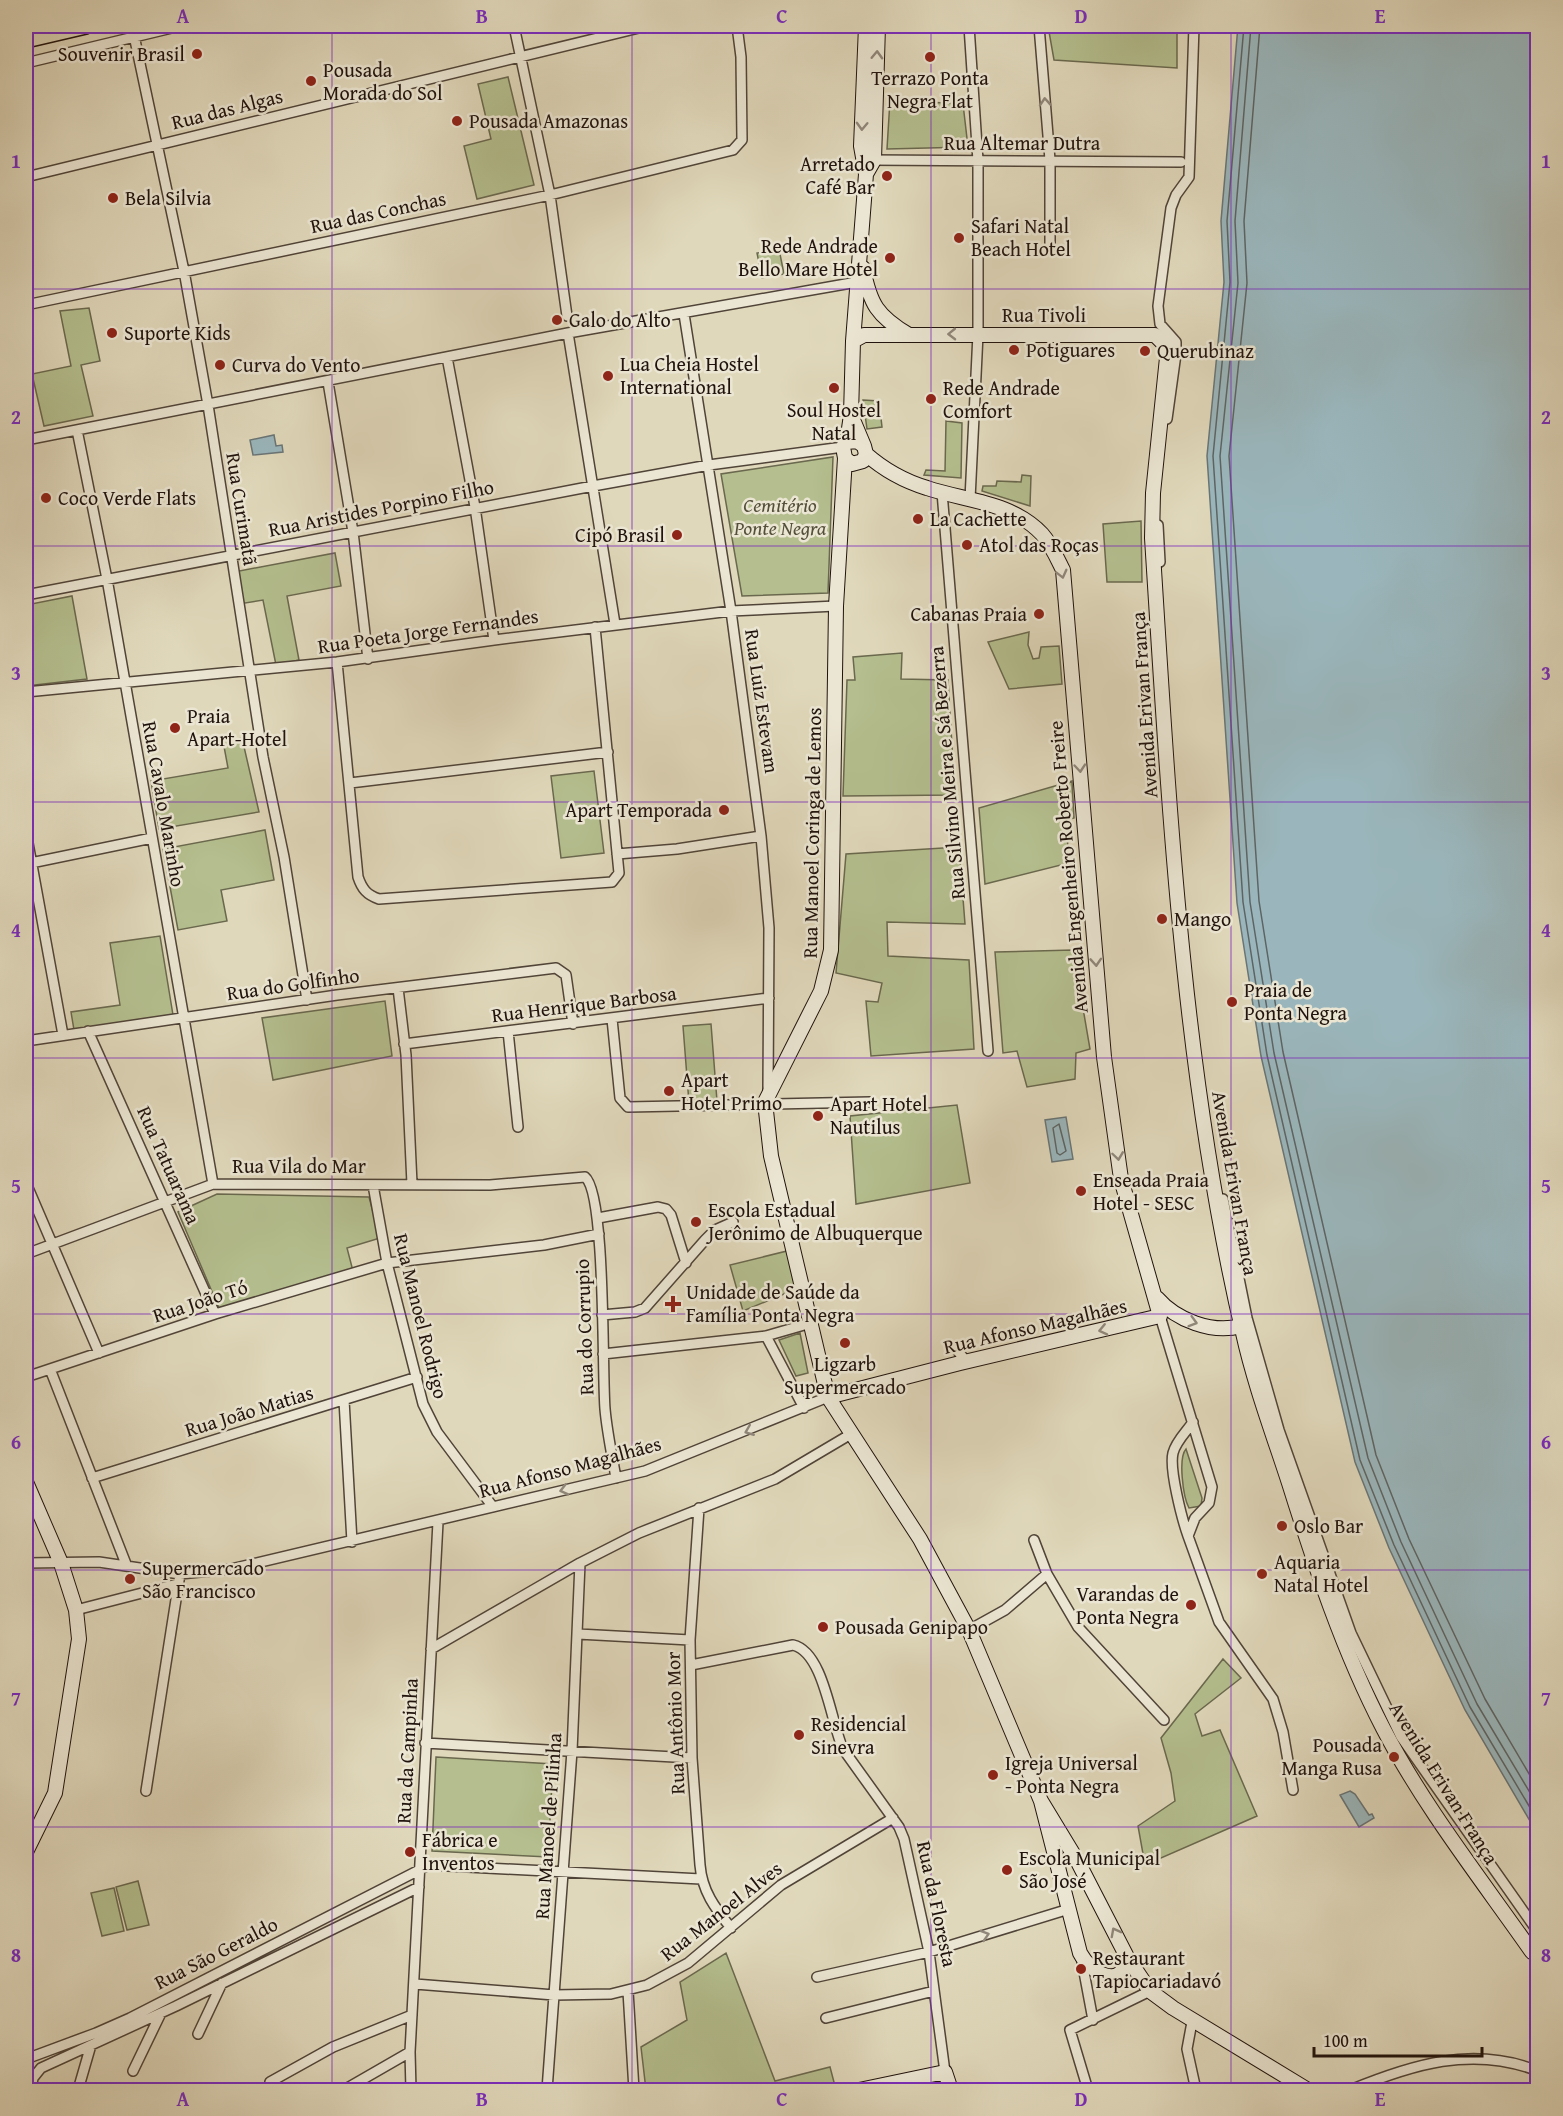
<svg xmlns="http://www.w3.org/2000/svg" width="1563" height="2116" font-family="'Gentium Book Plus',serif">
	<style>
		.green { fill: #b4be8e; stroke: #6a684e; stroke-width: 1.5 }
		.water { fill: #9ab6bc; stroke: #697576; stroke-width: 1.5 }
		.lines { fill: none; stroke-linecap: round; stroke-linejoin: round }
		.shore { stroke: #5d6464; stroke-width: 1.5 }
		.street-casing { stroke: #504438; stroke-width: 12 }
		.secondary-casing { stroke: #20130d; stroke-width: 16 }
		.primary-casing { stroke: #20130d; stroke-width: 18 }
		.street { stroke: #ebe6d3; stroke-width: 9 }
		.secondary { stroke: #ebe6d3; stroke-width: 14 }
		.primary { stroke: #e0d8bb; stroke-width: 15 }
		.oneway { stroke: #90877a }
		.grid { fill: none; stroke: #7b2cbf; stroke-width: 1.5; stroke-opacity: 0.55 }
		.poi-dot { fill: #8f2418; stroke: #ebe6d3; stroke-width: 2 }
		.labels { text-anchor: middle; stroke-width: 5; stroke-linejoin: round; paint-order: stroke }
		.poi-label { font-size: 20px; fill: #20130d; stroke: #ebe6d3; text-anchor: start }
		.street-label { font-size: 20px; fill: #20130d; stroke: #ebe6d3 }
		.park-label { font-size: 20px; font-style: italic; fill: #544f3a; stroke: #ebe6d3 }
		.neatline { fill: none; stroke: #7b2cbf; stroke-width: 2 }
		.grid-label { font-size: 20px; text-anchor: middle; font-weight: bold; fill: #7b2cbf }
	</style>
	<rect width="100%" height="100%" fill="#e0d8bb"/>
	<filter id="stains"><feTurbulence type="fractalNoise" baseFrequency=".00333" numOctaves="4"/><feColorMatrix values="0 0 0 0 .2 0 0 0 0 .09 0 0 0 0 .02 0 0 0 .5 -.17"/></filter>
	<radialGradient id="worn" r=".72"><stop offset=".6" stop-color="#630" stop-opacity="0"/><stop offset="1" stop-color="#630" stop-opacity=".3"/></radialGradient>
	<path class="green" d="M1048,26L1177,32V68L1054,60Z
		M508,77L534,185L477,199L464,146L491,139L478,84Z
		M890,100L963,104L968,147L887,149Z
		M779,249L784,274L762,278L757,253Z
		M89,308L100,361L81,365L93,416L44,426L32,374L71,366L60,311Z
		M863,400L879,401L882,427L867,429Z
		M946,421L962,423L961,478L924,475L926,470L945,471Z
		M833,457L828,593L742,596L721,474Z
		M1022,475L1031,476L1030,506L982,491L983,486H996L997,481L1021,482Z
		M1141,521L1142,582H1107L1103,524Z
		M335,553L341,586L287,596L299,660L276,665L263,600L239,604L234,572Z
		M72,596L87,679L26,686V605Z
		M1029,632L1028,645L1033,659L1039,658L1041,647L1059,646L1062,684L1009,689L988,642Z
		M902,653L901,679L948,680L955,795L843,796L847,680H855L853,657Z
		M242,738L259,812L159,829L151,781L228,768L223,741Z
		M594,771L604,853L561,858L551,776Z
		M1072,781L1074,818L1066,820L1069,863L985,884L979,808Z
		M265,830L274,880L221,890L227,921L178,930L163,849Z
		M959,847L965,924L887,922L888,956L969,960L974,1049L871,1056L866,1001L878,1002L882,983L836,973L846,854Z
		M160,936L173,1015L74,1030L71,1012L120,1005L110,943Z
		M1073,950L1090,1049L1076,1053L1075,1079L1027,1087L1017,1051L1003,1053L995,952Z
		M385,1001L392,1056L273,1080L262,1018Z
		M711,1024L717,1101L689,1103L683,1026Z
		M957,1105L970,1183L856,1204L850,1116Z
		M217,1194L369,1197L380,1238L347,1248L353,1271L219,1308L178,1212Z
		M787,1251L796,1289L743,1311L730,1265Z
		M800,1333L808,1373L796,1376L779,1340Z
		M1186,1449L1202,1498L1201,1506L1189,1508C1183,1497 1178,1458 1186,1449Z
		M1223,1659L1241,1678L1195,1714L1202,1736L1220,1730L1257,1816L1145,1865L1138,1826L1175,1801L1171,1773L1161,1738Z
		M436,1757L553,1764L548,1857L432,1851Z
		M138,1881L149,1925L127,1930L116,1887Z
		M114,1888L124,1931L102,1936L91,1893Z
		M726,1953L775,2081L830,2067L835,2086L824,2090H646L641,2047L687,2020L680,1982Z"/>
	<path class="water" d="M1238,26H1537V1833L1465,1710L1389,1548L1355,1462L1261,1056L1237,903L1207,456L1224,282L1221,221Z
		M274,435L276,446L282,445L283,452L253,455L250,440Z
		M1066,1117L1073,1159L1052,1162L1045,1120Z
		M1350,1791L1355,1794L1369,1815L1372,1814L1374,1818L1359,1827L1340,1795Z"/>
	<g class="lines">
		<path class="shore" d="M1244,26L1227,221L1230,282L1213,456L1243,902L1267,1055L1360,1460L1394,1545L1470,1707L1538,1821
			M1251,26L1235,221L1238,283L1220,456L1250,902L1274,1053L1368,1458L1401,1542L1477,1704L1538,1806
			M1260,26L1244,221L1247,283L1229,456L1259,901L1283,1052L1376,1455L1409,1539L1485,1699L1538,1789
			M1059,1124L1066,1151L1060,1155L1057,1153L1053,1128Z"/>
		<g class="street-casing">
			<path id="street" d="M132,26L184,271L208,405L263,757L284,857L307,1000
				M514,26L550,195L567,316
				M969,26L978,161V334L970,499
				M1039,26L1050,160V249
				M26,63L180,26
				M870,160L1181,162
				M26,177L647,26
				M26,305L550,195L733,150L742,140L741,57L737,26
				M684,314L731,611L761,836L769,928L768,1092
				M568,333L615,624
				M447,357L475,507L494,640
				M328,382L353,532L368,659
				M1167,419L1176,354V342L1160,324L1158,306L1171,208L1176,195L1189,177L1194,26
				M77,430L107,579L213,1184
				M26,440L568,333L857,282
				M942,492L988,1051
				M1158,525L1160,562
				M26,595L593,486L709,465L843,447
				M337,662L358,877C362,889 367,895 379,899L612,882L619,873L595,627
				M26,692L337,662L494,640L731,611L836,606
				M350,783L608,752
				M26,832L63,1035
				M617,854L677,849L761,836
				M26,864L152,838
				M398,988L406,1055L412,1184
				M612,1019L620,1098L628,1107L870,1102
				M88,1031L215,1314
				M508,1031L518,1127
				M26,1041L337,995L556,968L566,975L573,1024
				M404,1044L769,998
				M26,1183L99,1353
				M373,1185L387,1263L423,1404L437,1432L493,1507
				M1223,1199L1247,1318L1279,1430L1351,1633L1401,1737L1538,1932
				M598,1218L658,1207L666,1209L671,1215L686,1263
				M26,1254L213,1184L490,1185L585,1177C606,1193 602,1374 605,1409C607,1432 612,1455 616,1478
				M602,1315L635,1312L645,1308L705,1240L715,1230L733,1222
				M1160,1316L1212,1487L1209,1503L1195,1518L1188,1536L1219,1622L1273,1699L1283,1732L1293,1790
				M766,1336L804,1408
				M956,1349L966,1361
				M603,1354L766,1336L811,1323
				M50,1369L126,1564
				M26,1377L215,1314L387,1263L544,1245L599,1234
				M344,1400L352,1542
				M92,1478L417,1377
				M699,1508L690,1640L692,1758L700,1865C702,1891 715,1908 731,1928
				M1188,1536C1182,1519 1169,1469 1173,1453C1176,1441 1187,1431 1193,1422
				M1034,1540L1047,1574L1078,1627L1164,1720
				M26,1563L99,1562L180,1574L231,1569L645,1471L828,1397
				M76,1610L177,1584
				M969,1630L1005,1610L1047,1574
				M578,1634L690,1640
				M431,1649L580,1563L639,1533L775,1479L851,1434
				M691,1665L793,1645C824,1652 831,1723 843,1749L899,1827L904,1839L929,1952L945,2072
				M425,1743L692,1758
				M146,1791L180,1574
				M1081,1956L1093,2020
				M817,1977L929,1952L1069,1909
				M415,1984L554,1995L611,1994L647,1985L688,1963L781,1885L893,1818
				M628,1991L634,2090
				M826,2018L934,1991
				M1192,2022L1187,2049L1196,2090
				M198,2034L222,1983
				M26,2059L96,2033L130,2018L429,1865L701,1879
				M133,2071L161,2013
				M270,2082L333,2047L412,2015
				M31,2090L33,2078L41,2068L176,2006L419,1887
				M78,2090L91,2045
				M344,2090L410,2052
				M411,2090L410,2052L438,1522
				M547,2090L572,1751L580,1563
				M1088,2090L1070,2030L1150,1991
				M1350,2090C1411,2065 1472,2045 1538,2071"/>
		</g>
		<g class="secondary-casing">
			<path id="secondary" d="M866,174L874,160L878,26
				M863,268C870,304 877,316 909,335
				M853,341L864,335H1155L1168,348L1153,493L1152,538C1169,804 1182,1071 1243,1333C1254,1383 1273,1434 1289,1483C1315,1566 1343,1651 1383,1728C1424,1807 1481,1879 1532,1952
				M847,442L857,441L864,446L866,454L863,461L852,464L845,458L843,447L847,442L851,415
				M864,446L851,415L853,341L866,174L861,146L866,26
				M845,458L836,606L831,950L821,991L765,1102L771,1156L828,1397L920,1539L969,1630L1041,1801L1078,1862L1127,1957C1123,1991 1091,1974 1080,1953L1041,1801
				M1157,1298C1176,1320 1212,1334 1241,1326
				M828,1397L960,1363L1160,1316L1121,1179L1104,1057L1063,570C1057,558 1051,544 1042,534C1012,502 966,501 927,488C904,481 883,469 866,454
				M26,1482L61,1563L76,1610L79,1639L55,1793L26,1852
				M1127,1957L1150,1991L1173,2008L1308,2090
				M859,2090L945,2072L951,2090"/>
		</g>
		<g class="primary-casing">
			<path id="primary" d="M26,40L86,26"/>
		</g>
		<use href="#street" class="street"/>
		<use href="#secondary" class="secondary"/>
		<use href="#primary" class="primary"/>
	</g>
	<defs><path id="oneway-chevron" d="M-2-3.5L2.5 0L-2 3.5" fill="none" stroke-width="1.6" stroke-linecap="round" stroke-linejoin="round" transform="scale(1.5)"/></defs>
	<g class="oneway">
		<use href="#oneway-chevron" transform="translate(877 55) rotate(-88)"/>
		<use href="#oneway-chevron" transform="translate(1045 102) rotate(-94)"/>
		<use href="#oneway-chevron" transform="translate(862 126) rotate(92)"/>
		<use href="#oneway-chevron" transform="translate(952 334) rotate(179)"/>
		<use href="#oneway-chevron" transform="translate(1062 574) rotate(76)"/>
		<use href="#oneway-chevron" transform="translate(1080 768) rotate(85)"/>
		<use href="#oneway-chevron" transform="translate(1096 962) rotate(86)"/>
		<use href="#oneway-chevron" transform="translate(1118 1156) rotate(82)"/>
		<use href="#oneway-chevron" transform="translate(1193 1322) rotate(16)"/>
		<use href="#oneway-chevron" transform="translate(1103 1330) rotate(167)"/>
		<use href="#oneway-chevron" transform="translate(749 1431) rotate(158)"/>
		<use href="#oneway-chevron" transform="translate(564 1490) rotate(166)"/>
		<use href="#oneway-chevron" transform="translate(1115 1932) rotate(-118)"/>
		<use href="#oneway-chevron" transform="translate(985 1935) rotate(-17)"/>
	</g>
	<path class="grid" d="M332,26V2090M632,26V2090M931,26V2090M1231,26V2090M26,289H1538M26,546H1538M26,802H1538M26,1058H1538M26,1314H1538M26,1570H1538M26,1827H1538"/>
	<g class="poi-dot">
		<circle cx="197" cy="54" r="6"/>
		<circle cx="930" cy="57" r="6"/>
		<circle cx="311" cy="81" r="6"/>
		<circle cx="457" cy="121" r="6"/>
		<circle cx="887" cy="176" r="6"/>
		<circle cx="113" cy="198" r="6"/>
		<circle cx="959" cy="238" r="6"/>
		<circle cx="890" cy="258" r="6"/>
		<circle cx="557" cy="320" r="6"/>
		<circle cx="112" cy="333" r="6"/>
		<circle cx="1014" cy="350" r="6"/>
		<circle cx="1145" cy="351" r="6"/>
		<circle cx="220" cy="365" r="6"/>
		<circle cx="608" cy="376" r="6"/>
		<circle cx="834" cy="388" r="6"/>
		<circle cx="931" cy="399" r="6"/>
		<circle cx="46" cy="498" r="6"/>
		<circle cx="918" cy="519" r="6"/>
		<circle cx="677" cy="535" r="6"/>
		<circle cx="967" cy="545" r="6"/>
		<circle cx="1039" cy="614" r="6"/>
		<circle cx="175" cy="728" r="6"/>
		<circle cx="724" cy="810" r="6"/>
		<circle cx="1162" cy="919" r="6"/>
		<circle cx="1232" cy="1002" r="6"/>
		<circle cx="669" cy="1091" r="6"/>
		<circle cx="818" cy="1116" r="6"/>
		<circle cx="1081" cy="1191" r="6"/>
		<circle cx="696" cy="1222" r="6"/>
		<path d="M670 1295h6v6h6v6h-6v6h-6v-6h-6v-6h6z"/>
		<circle cx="845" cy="1343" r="6"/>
		<circle cx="1282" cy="1526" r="6"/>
		<circle cx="1262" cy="1574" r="6"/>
		<circle cx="130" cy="1579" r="6"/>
		<circle cx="1191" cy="1605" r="6"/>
		<circle cx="823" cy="1627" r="6"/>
		<circle cx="799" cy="1735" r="6"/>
		<circle cx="1394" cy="1757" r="6"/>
		<circle cx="993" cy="1775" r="6"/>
		<circle cx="410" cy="1852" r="6"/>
		<circle cx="1007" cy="1870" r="6"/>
		<circle cx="1081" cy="1969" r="6"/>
	</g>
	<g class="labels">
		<g class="poi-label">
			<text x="185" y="61" text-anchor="end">Souvenir Brasil</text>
			<text x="323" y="77">Pousada<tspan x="323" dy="23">Morada do Sol</tspan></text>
			<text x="930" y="85" text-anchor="middle">Terrazo Ponta<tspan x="930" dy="23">Negra Flat</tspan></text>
			<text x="469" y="128">Pousada Amazonas</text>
			<text x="875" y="171" text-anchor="end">Arretado<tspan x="875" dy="23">Café Bar</tspan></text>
			<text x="125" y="205">Bela Silvia</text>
			<text x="971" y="233">Safari Natal<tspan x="971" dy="23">Beach Hotel</tspan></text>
			<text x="878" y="253" text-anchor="end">Rede Andrade<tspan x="878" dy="23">Bello Mare Hotel</tspan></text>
			<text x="569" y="327">Galo do Alto</text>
			<text x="124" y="340">Suporte Kids</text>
			<text x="1026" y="357">Potiguares</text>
			<text x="1157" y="358">Querubinaz</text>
			<text x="620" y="371">Lua Cheia Hostel<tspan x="620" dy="23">International</tspan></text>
			<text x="232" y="372">Curva do Vento</text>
			<text x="943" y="395">Rede Andrade<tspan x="943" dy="23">Comfort</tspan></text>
			<text x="834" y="417" text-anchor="middle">Soul Hostel<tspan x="834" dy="23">Natal</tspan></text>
			<text x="58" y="505">Coco Verde Flats</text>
			<text x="930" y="526">La Cachette</text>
			<text x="665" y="542" text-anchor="end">Cipó Brasil</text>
			<text x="979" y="552">Atol das Roças</text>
			<text x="1027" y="621" text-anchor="end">Cabanas Praia</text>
			<text x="187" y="723">Praia<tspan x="187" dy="23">Apart-Hotel</tspan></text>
			<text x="712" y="817" text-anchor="end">Apart Temporada</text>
			<text x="1174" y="926">Mango</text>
			<text x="1244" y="997">Praia de<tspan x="1244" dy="23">Ponta Negra</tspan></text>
			<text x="681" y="1087">Apart<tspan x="681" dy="23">Hotel Primo</tspan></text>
			<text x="830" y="1111">Apart Hotel<tspan x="830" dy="23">Nautilus</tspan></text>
			<text x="1093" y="1187">Enseada Praia<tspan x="1093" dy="23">Hotel - SESC</tspan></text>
			<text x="708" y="1217">Escola Estadual<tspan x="708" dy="23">Jerônimo de Albuquerque</tspan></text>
			<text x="686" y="1299">Unidade de Saúde da<tspan x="686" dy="23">Família Ponta Negra</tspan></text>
			<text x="845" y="1371" text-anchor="middle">Ligzarb<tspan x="845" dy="23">Supermercado</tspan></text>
			<text x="1294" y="1533">Oslo Bar</text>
			<text x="1274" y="1569">Aquaria<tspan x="1274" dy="23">Natal Hotel</tspan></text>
			<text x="142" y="1575">Supermercado<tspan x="142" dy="23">São Francisco</tspan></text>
			<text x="1179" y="1601" text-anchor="end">Varandas de<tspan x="1179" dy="23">Ponta Negra</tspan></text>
			<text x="835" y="1634">Pousada Genipapo</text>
			<text x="811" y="1731">Residencial<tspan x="811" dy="23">Sinevra</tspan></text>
			<text x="1382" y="1752" text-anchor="end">Pousada<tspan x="1382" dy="23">Manga Rusa</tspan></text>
			<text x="1005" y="1770">Igreja Universal<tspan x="1005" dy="23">- Ponta Negra</tspan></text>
			<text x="422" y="1847">Fábrica e<tspan x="422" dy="23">Inventos</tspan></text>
			<text x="1019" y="1865">Escola Municipal<tspan x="1019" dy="23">São José</tspan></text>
			<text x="1093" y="1965">Restaurant<tspan x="1093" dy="23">Tapiocariadavó</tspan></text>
		</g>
		<g class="street-label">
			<text transform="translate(227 109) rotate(-14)" y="7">Rua das Algas</text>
			<text x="1022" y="150">Rua Altemar Dutra</text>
			<text transform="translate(378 212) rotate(-12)" y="7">Rua das Conchas</text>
			<text x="1044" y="322">Rua Tivoli</text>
			<text transform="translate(381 508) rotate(-11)" y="7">Rua Aristides Porpino Filho</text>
			<text transform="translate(242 509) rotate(81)" y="7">Rua Curimatã</text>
			<text transform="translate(428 631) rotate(-8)" y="7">Rua Poeta Jorge Fernandes</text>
			<text transform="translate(762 701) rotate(82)" y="7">Rua Luiz Estevam</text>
			<text transform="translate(1144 705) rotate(-94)" y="7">Avenida Erivan França</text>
			<text transform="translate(947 773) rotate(-95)" y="7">Rua Silvino Meira e Sá Bezerra</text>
			<text transform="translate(164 804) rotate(80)" y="7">Rua Cavalo Marinho</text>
			<text transform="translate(812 833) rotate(-89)" y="7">Rua Manoel Coringa de Lemos</text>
			<text transform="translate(1068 867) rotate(-95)" y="7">Avenida Engenheiro Roberto Freire</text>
			<text transform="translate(293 984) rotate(-8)" y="7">Rua do Golfinho</text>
			<text transform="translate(584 1004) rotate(-7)" y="7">Rua Henrique Barbosa</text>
			<text transform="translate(169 1165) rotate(66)" y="7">Rua Tatuarama</text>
			<text x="299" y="1173">Rua Vila do Mar</text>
			<text transform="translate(1235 1183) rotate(80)" y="7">Avenida Erivan França</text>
			<text transform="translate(200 1301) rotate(-18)" y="7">Rua João Tó</text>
			<text transform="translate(421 1316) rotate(76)" y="7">Rua Manoel Rodrigo</text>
			<text transform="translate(1035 1326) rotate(-13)" y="7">Rua Afonso Magalhães</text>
			<text transform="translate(584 1327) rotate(-92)" y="7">Rua do Corrupio</text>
			<text transform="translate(249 1411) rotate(-17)" y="7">Rua João Matias</text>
			<text transform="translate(570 1467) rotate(-15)" y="7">Rua Afonso Magalhães</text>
			<text transform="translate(675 1723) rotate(-92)" y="7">Rua Antônio Mor</text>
			<text transform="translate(407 1751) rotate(-87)" y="7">Rua da Campinha</text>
			<text transform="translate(1444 1783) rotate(58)" y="7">Avenida Erivan França</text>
			<text transform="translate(548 1826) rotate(-86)" y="7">Rua Manoel de Pilinha</text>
			<text transform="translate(937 1904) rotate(78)" y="7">Rua da Floresta</text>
			<text transform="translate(721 1911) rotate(-38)" y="7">Rua Manoel Alves</text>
			<text transform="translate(216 1953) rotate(-27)" y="7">Rua São Geraldo</text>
		</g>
		<g class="park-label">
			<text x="780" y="512">Cemitério<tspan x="780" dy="23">Ponte Negra</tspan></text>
		</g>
	</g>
	<rect width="1563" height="2116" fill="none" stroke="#e0d8bb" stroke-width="66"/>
	<path d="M1314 2047v9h168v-9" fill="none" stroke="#20130d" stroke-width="3"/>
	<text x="1323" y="2047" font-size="18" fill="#20130d" stroke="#ebe6d3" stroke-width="4.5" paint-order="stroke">100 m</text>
	<rect x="33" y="33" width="1497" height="2050" class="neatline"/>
	<g class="grid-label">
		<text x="183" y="23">A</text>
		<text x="482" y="23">B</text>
		<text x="782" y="23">C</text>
		<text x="1081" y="23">D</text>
		<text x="1380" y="23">E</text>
		<text x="16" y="168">1</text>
		<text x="1546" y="168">1</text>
		<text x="16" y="424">2</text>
		<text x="1546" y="424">2</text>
		<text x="16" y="680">3</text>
		<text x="1546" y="680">3</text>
		<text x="16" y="937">4</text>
		<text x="1546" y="937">4</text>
		<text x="16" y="1193">5</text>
		<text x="1546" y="1193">5</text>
		<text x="16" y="1449">6</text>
		<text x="1546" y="1449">6</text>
		<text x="16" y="1705">7</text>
		<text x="1546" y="1705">7</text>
		<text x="16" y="1962">8</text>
		<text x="1546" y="1962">8</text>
		<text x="183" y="2106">A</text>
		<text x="482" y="2106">B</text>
		<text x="782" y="2106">C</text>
		<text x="1081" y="2106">D</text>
		<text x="1380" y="2106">E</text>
	</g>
	<rect width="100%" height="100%" filter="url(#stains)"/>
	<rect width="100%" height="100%" fill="url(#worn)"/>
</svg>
